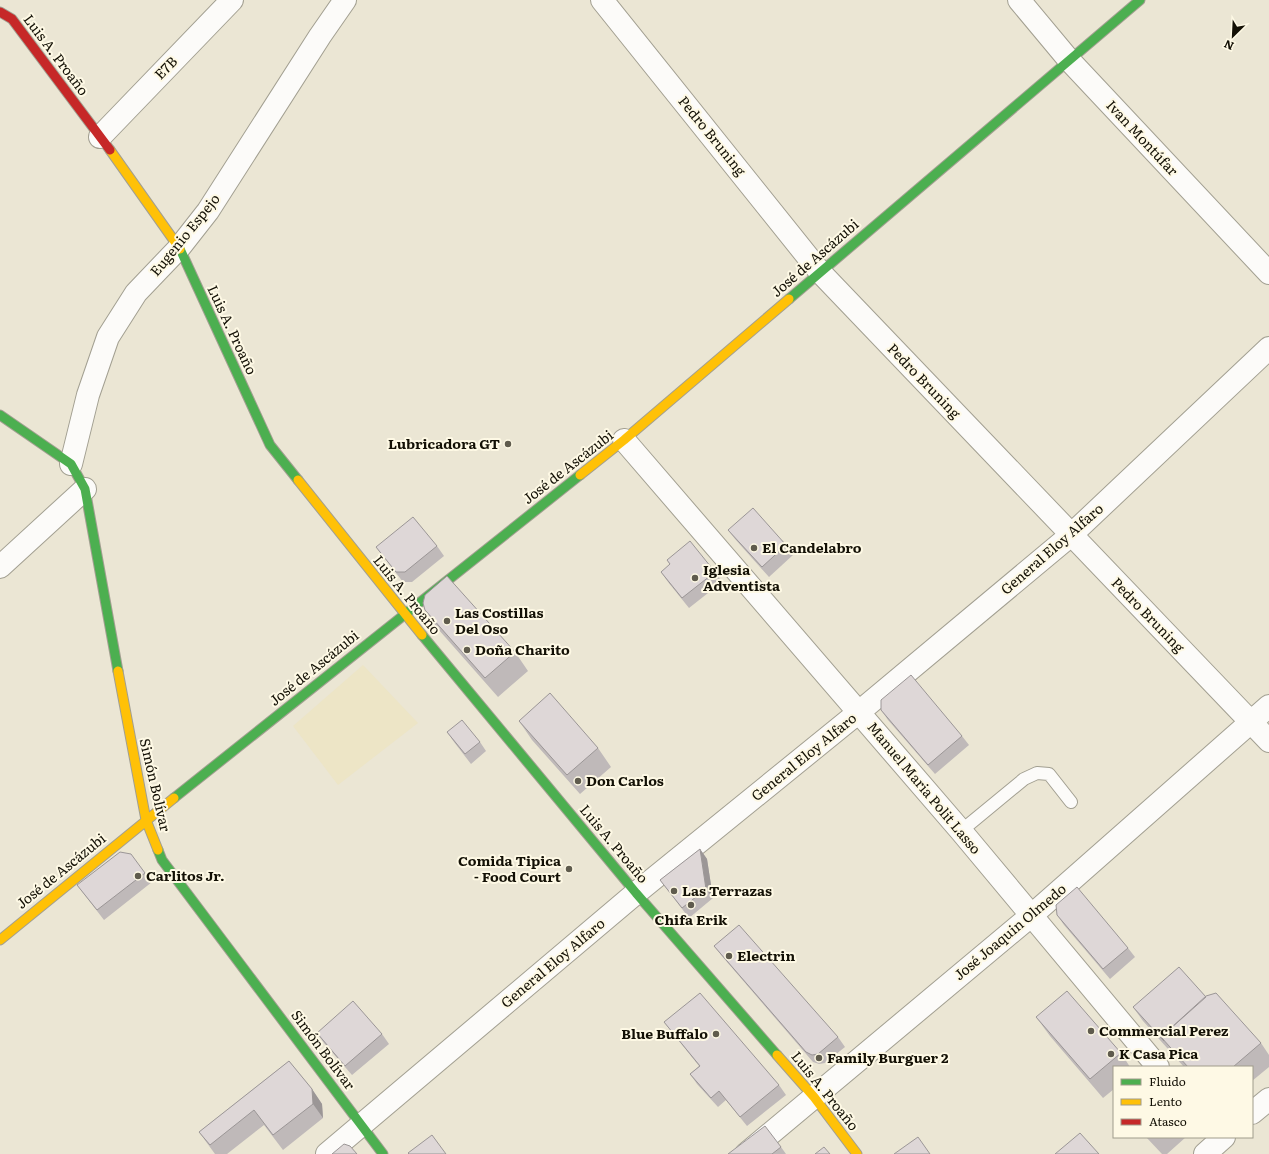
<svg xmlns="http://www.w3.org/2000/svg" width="1269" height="1154" font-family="Literata,serif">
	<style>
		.built { fill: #ede5c6 }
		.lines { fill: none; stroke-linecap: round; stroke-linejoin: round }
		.lane-casing { stroke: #a29f91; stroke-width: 14 }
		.street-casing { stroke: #a29f91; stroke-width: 24 }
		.fast-casing { stroke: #a29f91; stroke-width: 11 }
		.slow-casing { stroke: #a29f91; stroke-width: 11 }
		.jam-casing { stroke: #a29f91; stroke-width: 11 }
		.lane { stroke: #fcfbf9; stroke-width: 12 }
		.street { stroke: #fcfbf9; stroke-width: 22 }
		.fast { stroke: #4caf50; stroke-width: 9 }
		.slow { stroke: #ffc107; stroke-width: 9 }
		.jam { stroke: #c62828; stroke-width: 9 }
		.wall { fill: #bfb9b9 }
		.shaded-wall { fill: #9b9696 }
		.building { fill: #ded7d7; stroke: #9b9696 }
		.poi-dot { fill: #5f5b4d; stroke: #fef9e5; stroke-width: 1.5 }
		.labels { text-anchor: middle; stroke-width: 4; stroke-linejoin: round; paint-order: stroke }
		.street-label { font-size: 14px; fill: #131005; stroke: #fef9e5 }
		.poi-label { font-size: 14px; font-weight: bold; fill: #131005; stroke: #fef9e5; text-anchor: start }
	</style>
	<rect width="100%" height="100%" fill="#ebe6d4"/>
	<path class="built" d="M363,665L418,723L338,785L293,726Z"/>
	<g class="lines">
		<g class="lane-casing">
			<path id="lane" d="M961,831L1024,779L1037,773L1049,774L1071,802"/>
		</g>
		<g class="street-casing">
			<path id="street" d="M602,0L820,272L1269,741
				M1019,0L1069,60L1269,273
				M100,137L232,0
				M624,440L961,831L1158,1067
				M71,464L88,395L108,337L136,293L179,248L208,211L320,36L345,0
				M0,567L85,489
				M1252,1113L1269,1099
				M327,1154L636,893L859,712L1071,535L1269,348
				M746,1154L1032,915L1269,706
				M1205,1154L1224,1137"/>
		</g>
		<g class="fast-casing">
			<path id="fast" d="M180,249L270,445L298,480
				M789,299L1140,0
				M0,415L71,464L85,489L118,671
				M422,635L636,893L777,1055
				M174,798L580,475
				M158,850L162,860L383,1154"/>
		</g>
		<g class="slow-casing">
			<path id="slow" d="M110,150L180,249
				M580,475L624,440L789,299
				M298,480L422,635
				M118,671L146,820L158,850
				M0,940L174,798
				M777,1055L814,1097L857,1154"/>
		</g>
		<g class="jam-casing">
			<path id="jam" d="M0,12L12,19L110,150"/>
		</g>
		<use href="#lane" class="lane"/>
		<use href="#street" class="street"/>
		<use href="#fast" class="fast"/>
		<use href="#slow" class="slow"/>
		<use href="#jam" class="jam"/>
	</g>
	<path class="wall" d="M728,530L786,545L793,555L769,577L735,539Z
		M437,546L444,556L412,582H403L383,556L376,547Z
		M667,560L715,572L722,582L689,608L668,582L661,572L670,565Z
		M425,610L515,652L528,671L498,697L438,629Z
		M881,710L962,736L969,745L935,774L888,720Z
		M519,721L598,748L611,767L580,794L532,740Z
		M447,732L480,742L486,751L471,764L454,742Z
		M700,849L707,859L713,898L689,918L660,880Z
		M145,873L152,882L104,920L77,885Z
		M1057,915L1128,948L1135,957L1110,979L1064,925Z
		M714,946L838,1037L845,1047L825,1063L819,1064L813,1062L721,955Z
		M1206,997L1261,1043L1269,1055V1067L1252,1081V1067H1184L1143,1021L1133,1007Z
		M1036,1017L1121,1053L1130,1067H1114V1089L1103,1098L1050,1036Z
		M664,1022L779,1085L786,1095L747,1126L726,1100L718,1107L697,1084L690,1074L699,1066L671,1031Z
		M317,1033L382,1034L389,1044L352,1075L324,1043Z
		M289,1061L312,1089L322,1104L323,1118L283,1150L264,1125L227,1154H215L199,1132Z
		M1146,1137H1186L1167,1154H1162Z
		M781,1147L786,1154H728Z"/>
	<path class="shaded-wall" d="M700,849L707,859L713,898L706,889Z
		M312,1089L322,1104L323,1118L313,1104Z"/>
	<path class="building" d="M753,508L786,545L762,567L728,530Z
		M413,517L437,546L405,572H396L376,547Z
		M690,541L715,572L682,598L661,572L670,564L667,560Z
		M447,576L515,652L485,678L425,610L423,603L425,595Z
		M911,675L962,736L928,765L881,710V700Z
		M550,693L598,748L567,775L519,721Z
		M462,720L480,742L465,754L447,732Z
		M700,849L706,889L682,908L660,880Z
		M120,852L131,854L145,873L97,910L77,885Z
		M1077,887L1128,948L1103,969L1057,915L1056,905Z
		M739,925L838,1037L818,1054L812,1055L806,1052L714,946Z
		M1179,967L1206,997L1161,1037L1164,1041L1133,1007Z
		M1067,991L1121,1053L1090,1079L1036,1017Z
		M700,993L779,1085L740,1117L719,1091L711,1098L690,1074L700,1066L664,1022Z
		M1216,993L1261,1043L1233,1067H1188L1161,1037L1206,996Z
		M353,1001L382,1034L345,1066L317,1033Z
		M289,1061L312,1089L313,1104L273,1135L254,1110L210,1145L199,1132Z
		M765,1126L781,1147L772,1154H728Z
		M1080,1133L1099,1154H1055Z
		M432,1135L446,1154H409L408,1153Z
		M918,1137L930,1154H894Z
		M344,1144L350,1146L357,1154H332Z
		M824,1147L830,1154H815Z"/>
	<g class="poi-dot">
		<circle cx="508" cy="444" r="4"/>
		<circle cx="754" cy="548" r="4"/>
		<circle cx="695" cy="578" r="4"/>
		<circle cx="447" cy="621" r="4"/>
		<circle cx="467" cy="650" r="4"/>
		<circle cx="578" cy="781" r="4"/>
		<circle cx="569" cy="869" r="4"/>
		<circle cx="138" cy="876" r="4"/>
		<circle cx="674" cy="891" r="4"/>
		<circle cx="691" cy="905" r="4"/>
		<circle cx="729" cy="956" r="4"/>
		<circle cx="1091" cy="1031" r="4"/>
		<circle cx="716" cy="1034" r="4"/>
		<circle cx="1111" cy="1054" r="4"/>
		<circle cx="819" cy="1058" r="4"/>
	</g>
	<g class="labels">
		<g class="street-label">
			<text transform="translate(56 55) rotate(53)" y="5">Luis A. Proaño</text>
			<text transform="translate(166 68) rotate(-46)" y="5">E7B</text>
			<text transform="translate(712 136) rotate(51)" y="5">Pedro Bruning</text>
			<text transform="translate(1142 138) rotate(47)" y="5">Ivan Montúfar</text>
			<text transform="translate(185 235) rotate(-51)" y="5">Eugenio Espejo</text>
			<text transform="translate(815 258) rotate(-41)" y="5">José de Ascázubi</text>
			<text transform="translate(232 330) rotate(65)" y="5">Luis A. Proaño</text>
			<text transform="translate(924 381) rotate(46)" y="5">Pedro Bruning</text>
			<text transform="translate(568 467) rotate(-38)" y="5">José de Ascázubi</text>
			<text transform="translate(1052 549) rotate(-41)" y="5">General Eloy Alfaro</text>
			<text transform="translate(407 595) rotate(51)" y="5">Luis A. Proaño</text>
			<text transform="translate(1148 615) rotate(46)" y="5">Pedro Bruning</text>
			<text transform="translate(314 668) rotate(-39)" y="5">José de Ascázubi</text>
			<text transform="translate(804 757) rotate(-39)" y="5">General Eloy Alfaro</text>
			<text transform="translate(155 785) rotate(77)" y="5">Simón Bolívar</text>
			<text transform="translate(924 788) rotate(50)" y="5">Manuel Maria Polit Lasso</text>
			<text transform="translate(614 844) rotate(50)" y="5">Luis A. Proaño</text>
			<text transform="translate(61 871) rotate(-39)" y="5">José de Ascázubi</text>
			<text transform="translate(1010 932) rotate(-40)" y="5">José Joaquin Olmedo</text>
			<text transform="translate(553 963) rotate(-40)" y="5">General Eloy Alfaro</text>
			<text transform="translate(323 1050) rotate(53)" y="5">Simón Bolívar</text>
			<text transform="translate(825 1091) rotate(51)" y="5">Luis A. Proaño</text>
		</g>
		<g class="poi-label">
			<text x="500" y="449" text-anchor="end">Lubricadora GT</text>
			<text x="762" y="553">El Candelabro</text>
			<text x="703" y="575">Iglesia<tspan x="703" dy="16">Adventista</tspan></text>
			<text x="455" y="618">Las Costillas<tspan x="455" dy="16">Del Oso</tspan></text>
			<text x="475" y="655">Doña Charito</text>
			<text x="586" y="786">Don Carlos</text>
			<text x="561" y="866" text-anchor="end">Comida Tipica<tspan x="561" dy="16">- Food Court</tspan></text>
			<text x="146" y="881">Carlitos Jr.</text>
			<text x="682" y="896">Las Terrazas</text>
			<text x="691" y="925" text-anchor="middle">Chifa Erik</text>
			<text x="737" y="961">Electrin</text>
			<text x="1099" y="1036">Commercial Perez</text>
			<text x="708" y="1039" text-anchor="end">Blue Buffalo</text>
			<text x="1119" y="1059">K Casa Pica</text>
			<text x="827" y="1063">Family Burguer 2</text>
		</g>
	</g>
	<rect x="1113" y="1066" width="140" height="72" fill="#fef9e5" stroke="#a09c8b"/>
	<rect x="1121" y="1079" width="20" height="6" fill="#4caf50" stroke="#a09c8b"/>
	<text x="1149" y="1086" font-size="12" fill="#131005">Fluido</text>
	<rect x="1121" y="1099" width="20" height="6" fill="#ffc107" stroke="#a09c8b"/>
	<text x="1149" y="1106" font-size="12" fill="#131005">Lento</text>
	<rect x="1121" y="1119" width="20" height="6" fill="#c62828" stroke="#a09c8b"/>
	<text x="1149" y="1126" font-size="12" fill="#131005">Atasco</text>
	<g transform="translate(1233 36) rotate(204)" stroke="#fef9e5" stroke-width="3" paint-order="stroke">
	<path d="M0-3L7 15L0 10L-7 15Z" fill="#131005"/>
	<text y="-6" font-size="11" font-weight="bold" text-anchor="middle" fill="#131005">N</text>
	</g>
</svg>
